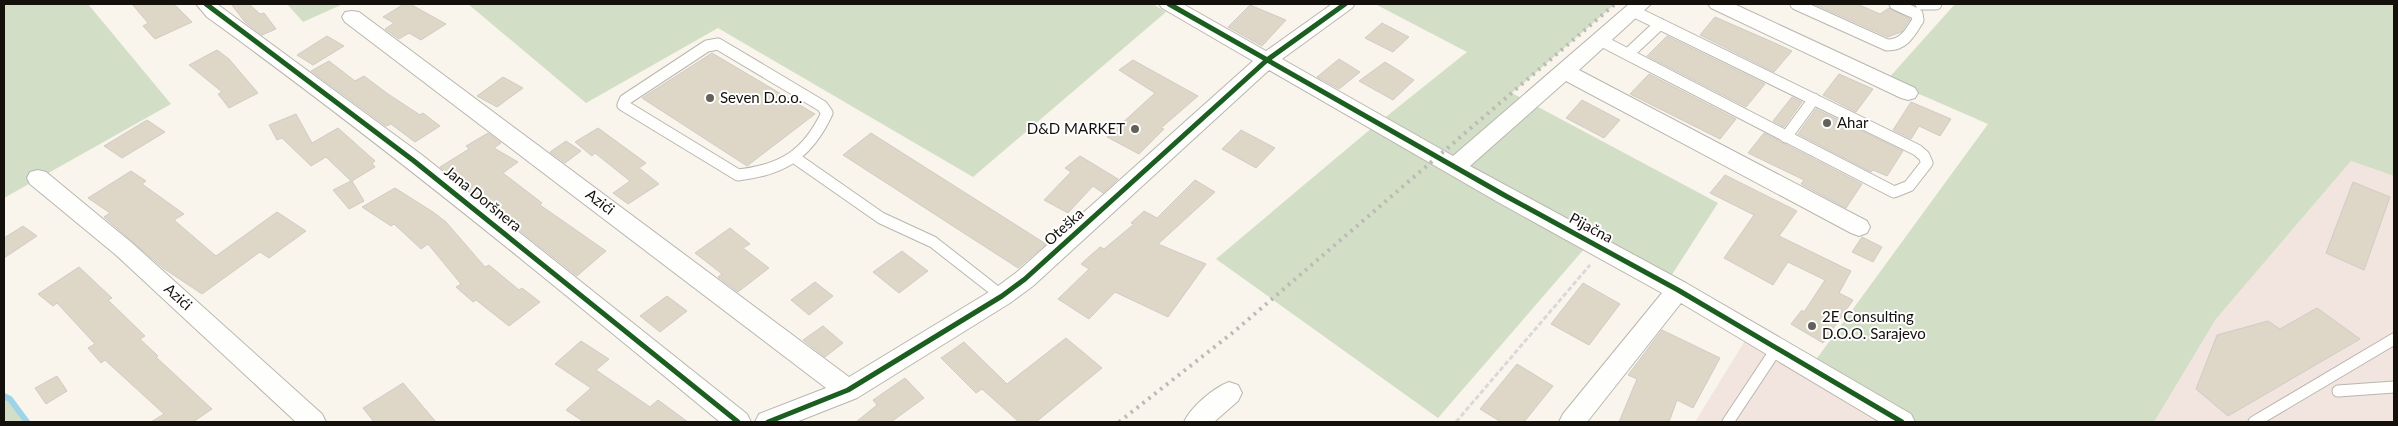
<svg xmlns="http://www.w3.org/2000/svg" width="2398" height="426" font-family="Lato,sans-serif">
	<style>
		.commercial { fill: #f2e4de }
		.green { fill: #d2dec6 }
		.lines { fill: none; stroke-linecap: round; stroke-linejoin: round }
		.stream { stroke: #9fd3e7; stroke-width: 6 }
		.building { fill: #ded6c6; stroke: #d0ccc6 }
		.service-casing { stroke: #b9b6b0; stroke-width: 13 }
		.minor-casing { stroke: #b9b6b0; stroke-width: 2 }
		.path { stroke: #dad9d7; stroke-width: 3; stroke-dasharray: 5 2.5; stroke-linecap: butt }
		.service { stroke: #fefefc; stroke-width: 11 }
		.minor { fill: #fefefc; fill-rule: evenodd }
		.rail { stroke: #bbbab7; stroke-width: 4; stroke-dasharray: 2.5 5; stroke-linecap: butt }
		.cycleway-casing { stroke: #fff; stroke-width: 8 }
		.cycleway { stroke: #1b5e20; stroke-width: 5 }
		.poi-dot { fill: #64615a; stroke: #fff; stroke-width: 2 }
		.labels { text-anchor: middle; stroke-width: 4; stroke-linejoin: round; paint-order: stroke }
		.poi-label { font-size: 15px; fill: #14110c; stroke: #fff; text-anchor: start }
		.street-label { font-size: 15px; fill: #14110c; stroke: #fff }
	</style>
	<rect width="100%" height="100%" fill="#f9f5ec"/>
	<path class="commercial" d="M2351,161L2394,176V422H2154L2216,319Z
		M1746,339L1900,422H1695Z"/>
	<path class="green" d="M4,4H88L171,104L4,198Z
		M287,4H343L303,22Z
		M468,4H1153L1166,12L973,177L718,28L586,103Z
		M1375,4H1615L1512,93L1718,203L1664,287L1591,241L1438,418L1216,259L1367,132L1467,52Z
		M1955,4H2394V176L2351,161L2216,319L2154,422H1900L1807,372L1988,124L1887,80Z
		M4,396L10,399L27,422H4Z"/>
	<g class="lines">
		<path class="stream" d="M4,396L10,399L27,422"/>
	</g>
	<path class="building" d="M132,4H174L192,22L155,39L143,26L148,23Z
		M231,4H249L260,14L264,13L276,29L262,35L245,22Z
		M404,4H410L446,24L421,40L409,33L399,39L385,29L394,23L383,17Z
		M1814,4H1857L1880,14L1889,8L1910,19L1901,32L1888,37Z
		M1250,5L1286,20L1262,46L1228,27Z
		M1715,17L1777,44L1792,51L1774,72L1700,35Z
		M1382,23L1409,37L1393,52L1365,38Z
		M327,36L344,46L313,65L297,55Z
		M1667,36L1765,84L1746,107L1647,56Z
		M217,50L229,59L258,93L229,108L218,94L222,92L189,65Z
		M712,53L815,114L747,166L642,98Z
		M1339,59L1360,72L1339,89L1317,77Z
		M1133,60L1198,96L1161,128L1164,129L1139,154L1107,137L1155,93L1119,70Z
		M329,61L355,81L364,76L388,94L420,115L423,113L440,126L415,142L391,124L386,126L311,71Z
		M1385,62L1414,80L1393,100L1359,81Z
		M1649,74L1736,119L1720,139L1630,94Z
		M1839,74L1873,89L1856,112L1823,95Z
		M503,77L523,88L497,107L477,96Z
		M1792,97L1802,102L1784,127L1773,121Z
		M1582,100L1620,120L1604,138L1566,118Z
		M1911,102L1951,119L1940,136L1919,126L1911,139L1893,130Z
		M1816,109L1903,151L1887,176L1873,170L1871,172L1798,134Z
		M296,114L312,143L338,128L375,161L372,163L375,167L352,181L364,201L349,209L333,190L351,181L326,157L311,166L282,138L277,140L269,125Z
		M147,120L165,132L122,158L104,146Z
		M598,128L646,163L639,168L659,184L628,204L613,193L630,181L595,153L592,156L575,142Z
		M1241,130L1275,148L1256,168L1222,149Z
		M488,133L501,143L494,148L518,162L503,173L542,203L540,205L606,251L577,276L440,167L469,149L466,146Z
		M871,133L1046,244L1018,268L843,155Z
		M1764,133L1862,184L1846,208L1801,184L1804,180L1748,153Z
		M566,141L581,151L565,163L550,152Z
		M1080,156L1118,179L1103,193L1093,186L1068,213L1044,200L1071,172L1065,168Z
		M131,171L146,181L142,184L184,214L174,220L216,256L277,212L306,231L269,258L260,252L202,294L163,268L104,217L110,213L88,198Z
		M1725,175L1797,211L1779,236L1851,271L1839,293L1853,300L1823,343L1791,324L1802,310L1804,312L1825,280L1788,262L1773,285L1724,258L1754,215L1710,193Z
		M1195,180L1215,192L1158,244L1206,264L1168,317L1115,292L1089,319L1058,299L1089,269L1081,264L1100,247L1104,249L1134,224L1131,223L1144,211L1157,218Z
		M2353,182L2390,197L2364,270L2326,253Z
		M395,188L433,212L446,222L485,267L489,265L519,290L522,288L540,302L509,326L476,300L473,302L456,287L461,284L428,244L421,249L394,224L391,226L362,207Z
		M23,226L37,236L4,258V238Z
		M730,228L750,244L743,248L769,268L738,292L718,277L722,274L695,253Z
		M1862,237L1882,247L1873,262L1852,252Z
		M902,251L928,271L899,293L873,272Z
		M79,267L112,298L108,300L145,336L140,339L158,356L156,357L212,409L193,422H151L164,414L105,360L101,363L88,348L95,344L57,303L53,306L38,294Z
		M815,282L833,296L809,315L791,300Z
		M1583,283L1620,304L1589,345L1551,324Z
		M667,296L687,311L660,332L640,316Z
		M2317,308L2360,339L2228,416L2196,389L2217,335L2268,321L2280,329Z
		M823,326L843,343L825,357L803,340Z
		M1662,330L1720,358L1693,408L1677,400L1669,422H1619L1637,379L1628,375Z
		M1066,338L1102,368L1036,422H1019L982,389L976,393L941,358L964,342L1007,384Z
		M581,341L609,359L596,370L650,407L658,400L688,422H584L566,410L591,388L555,364Z
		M1517,364L1553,386L1524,422H1501L1480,409Z
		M57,376L67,391L46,404L35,388Z
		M905,378L924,398L891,422H856L877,405L873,400Z
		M403,383L436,422H374L363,408Z"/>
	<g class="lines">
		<g class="service-casing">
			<path id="service" d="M1796,4L1887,45C1904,45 1910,33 1918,20L1917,14L1895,4
				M1921,4H1936
				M1600,40L1894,192L1909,186L1927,163L1924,156L1917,150L1633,11
				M718,44L822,106L827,113C808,154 783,170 738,175L623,105L625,100L707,46Z
				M1628,54L1660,24
				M1786,137L1814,99
				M795,158L881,218L933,242L1002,296
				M2338,391L2394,387
				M1728,422L1777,348
				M2254,422L2394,339"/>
		</g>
		<g class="minor-casing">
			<path id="minor" d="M196,4H217L422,155L747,414L751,422H720C552,283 384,145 207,17Z
				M1159,4H1183L1266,51L1332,4H1355L1352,8L1282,59L1453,156L1629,4H1651L1579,70L1867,221L1870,227L1867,233L1859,236L1851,233L1566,81L1470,166L1686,283L1911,414L1915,422H1880L1681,303L1587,422H1559L1563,414L1662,293L1496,201L1269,70L1033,286L1010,303L857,398L796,422H755L759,414L826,388L345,22L342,17L345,12L352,11L359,12L849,377L994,289L1017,272L1253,61L1162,8Z
				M1708,4H1734L1915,88L1918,93L1915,98L1908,100L1901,98L1711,8Z
				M38,170L46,172L132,243L322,414L326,422H296L116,255L30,184L27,178L30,172Z
				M1229,382L1238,385L1242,393L1238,401L1214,422H1184C1191,407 1213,388 1229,382Z"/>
		</g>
		<path class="path" d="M1456,422L1590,265"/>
		<use href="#service" class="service"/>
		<use href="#minor" class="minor"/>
		<path class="rail" d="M1119,422L1236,330L1615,4"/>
		<g class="cycleway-casing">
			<path id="cycleway" d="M206,4L414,161L738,422
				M1169,4L1504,195L1678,290L1902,422
				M768,422L848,390L1002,296L1025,279L1267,60L1345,4"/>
		</g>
		<use href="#cycleway" class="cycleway"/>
	</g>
	<g class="poi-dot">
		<circle cx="710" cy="98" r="5"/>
		<circle cx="1827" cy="123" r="5"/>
		<circle cx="1135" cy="129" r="5"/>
		<circle cx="1812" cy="326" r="5"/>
	</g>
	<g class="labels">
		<g class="poi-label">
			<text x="720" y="103">Seven D.o.o.</text>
			<text x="1837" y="128">Ahar</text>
			<text x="1125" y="134" text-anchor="end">D&amp;D MARKET</text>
			<text x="1822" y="322">2E Consulting<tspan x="1822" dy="17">D.O.O. Sarajevo</tspan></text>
		</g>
		<g class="street-label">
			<text transform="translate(483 199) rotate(39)" y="5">Jana Doršnera</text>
			<text transform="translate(600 202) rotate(37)" y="5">Azići</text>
			<text transform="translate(1064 227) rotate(-42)" y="5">Oteška</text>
			<text transform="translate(1591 228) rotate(28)" y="5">Pijačna</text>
			<text transform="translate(178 297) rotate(42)" y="5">Azići</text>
		</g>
	</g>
	<rect width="2398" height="426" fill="none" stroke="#14110c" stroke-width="10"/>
</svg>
